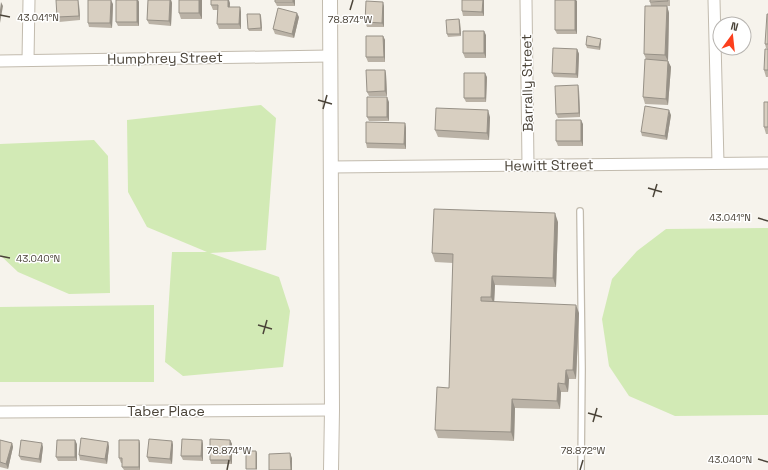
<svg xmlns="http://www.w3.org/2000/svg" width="768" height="470" font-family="'Space Grotesk',sans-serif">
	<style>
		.green { fill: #d2eab5 }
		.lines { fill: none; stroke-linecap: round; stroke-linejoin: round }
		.service-casing { stroke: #c2bbae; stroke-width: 8 }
		.minor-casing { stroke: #c2bbae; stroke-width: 13 }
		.tertiary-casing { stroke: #c2bbae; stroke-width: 16 }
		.service { stroke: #fff; stroke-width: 5.5 }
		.minor { stroke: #fff; stroke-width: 11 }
		.tertiary { stroke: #fff; stroke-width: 14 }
		.wall { fill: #bab2a6 }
		.shaded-wall { fill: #979187 }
		.building { fill: #d8cfc1; stroke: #979187 }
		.ticks { fill: none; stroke: #4b4439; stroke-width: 1.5 }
		.labels { text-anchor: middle; stroke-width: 3; stroke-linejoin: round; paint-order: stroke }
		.street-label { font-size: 14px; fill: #4b4439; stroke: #fff }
		.ticks-label { font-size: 10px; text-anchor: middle; fill: #4b4439; stroke: #fff; stroke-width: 3; stroke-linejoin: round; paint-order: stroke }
	</style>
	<rect width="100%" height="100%" fill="#f6f3ec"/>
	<path class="green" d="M261,105L276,118L266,250L210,253L279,277L290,311L283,367L183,376L165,362L172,252H207L147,227L128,192L127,120Z
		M94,140L108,156L110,293L69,294L18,272L0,255V144Z
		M768,228V415L675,416L629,396L609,366L602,319L612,279L637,251L666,229Z
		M154,305V382H0V307Z"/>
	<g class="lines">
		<g class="service-casing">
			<path id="service" d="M580,211L582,369L581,470"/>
		</g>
		<g class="minor-casing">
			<path id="minor" d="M526,0L528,165
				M714,0L718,163
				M28,60L29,0
				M0,61L330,56
				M331,167L768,163
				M0,412L332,410"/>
		</g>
		<g class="tertiary-casing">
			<path id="tertiary" d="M330,0L332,410L331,470"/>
		</g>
		<use href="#service" class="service"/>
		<use href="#minor" class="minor"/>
		<use href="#tertiary" class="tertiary"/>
	</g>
	<path class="wall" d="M116,0H138L139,2V26H118L116,22Z
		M148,0H171L172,3L171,26L149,24L147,20Z
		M202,0V19H181L179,13Z
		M295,0V6H277L275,2Z
		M462,0H484V16H463L462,11Z
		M555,0H576L577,34H557L555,30Z
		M670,0V6H659H667L669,13L668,61L671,67L668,105L645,104L643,97L646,59L644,54L651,6L650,2Z
		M230,3V7H240L241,12V29H219L217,24L218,10H213L211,5Z
		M79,4L80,20L59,22L57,17Z
		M113,4L112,28L89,27L88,23Z
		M384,6V27H367L365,22Z
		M260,14L261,16L262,31H249L248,29Z
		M768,14V49L766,48L765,44Z
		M299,17L294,38L275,34L273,29Z
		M459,19L460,22L461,36L448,37L447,34Z
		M486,35V58H465L463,53Z
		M383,36L385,40V62H368L366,57Z
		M601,39V41L600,50L587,48L586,45Z
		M577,49L579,54L578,78L554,77L552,73Z
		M768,49V77H766L764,70Z
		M385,70L386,74L387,96H369L367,92Z
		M487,77L486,102H466L464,98Z
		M579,90L580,117L558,118L556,114Z
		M389,102V121H369L367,117Z
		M768,102V134H766L764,127Z
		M671,115L667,140L642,136L641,132Z
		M490,117L489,140L438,137L435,130Z
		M405,123L406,128V149L367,148L366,143Z
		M583,124V146H558L556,141Z
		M558,222L556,287L495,285L494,302L579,313L576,379H569L568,392H561L560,409L515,408L514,441L438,438L435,430L449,388L453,263L435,262L432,253Z
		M0,440L12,443L13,447L8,469L0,467Z
		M139,440L140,444V470H124L122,467V463H121L119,458Z
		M202,440L203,444V461L183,460L181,456Z
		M230,440L232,444V464H211L210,460Z
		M172,441L173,445L172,464L149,462L147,457Z
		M108,442L109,447L107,464L80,460L79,455Z
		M77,444V461H58L56,457Z
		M43,447L41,463L21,460L19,456Z"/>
	<path class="shaded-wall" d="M78,0L79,4L80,20L79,16Z
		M111,0L113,4L112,28L110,23Z
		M137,0H138L139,2V26L137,22Z
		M170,0H171L172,3L171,26L169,21Z
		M199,0H202V19L199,13Z
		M228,0H229L230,3L229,12L228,7Z
		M293,0H295V6L293,2Z
		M483,0H484V16L482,12Z
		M575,0H576L577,1V34L575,30Z
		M1,2L3,6L0,23V10Z
		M383,2L384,6V27L382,23Z
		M667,6L669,13L668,61L665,55Z
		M240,7L241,12V29L239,24Z
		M297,13L299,17L294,38L292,34Z
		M260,14L261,16L262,31L261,28Z
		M459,19L460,22L461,36L460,34Z
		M484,31L486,35V58L484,53Z
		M383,36L385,40V62L384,57Z
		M601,39V41L600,50L599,47Z
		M577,49L579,54L578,78L576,74Z
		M668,61L671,67L668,105L666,99Z
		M385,70L386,74L387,96L385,91Z
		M485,73L487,77L486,102L485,98Z
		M578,85L579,90L580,117L579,113Z
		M387,97L389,102V121L387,117Z
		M488,110L490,117L489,140L487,133Z
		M669,110L671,115L667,140L665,136Z
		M581,120L583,124V146L581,141Z
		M405,123L406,128V149L404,144Z
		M555,213L558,222L556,287L553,278Z
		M492,276L495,285L494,305L491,297Z
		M576,305L579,313L576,379L573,370Z
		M566,370L569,379L568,392L565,384Z
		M558,383L561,392L560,409L557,401Z
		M512,399L515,408L514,441L511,432Z
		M75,440L77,444V461L75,457Z
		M139,440L140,444V470L139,467Z
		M202,440L203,444V461L201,456Z
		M230,440L232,444V464L230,460Z
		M172,441L173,445L172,464L170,459Z
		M108,442L109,447L107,464L105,459Z
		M12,443L13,447L8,469L6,464Z
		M42,443L43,447L41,463L39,459Z
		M256,451L257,453V470L256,469Z
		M290,453L292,458V470H291Z"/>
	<path class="building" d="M56,0H78L79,16L57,17Z
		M88,0H111L110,23H88Z
		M116,0H137V22H116Z
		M148,0H170L169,21L147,20Z
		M179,0H199V13H179Z
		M211,0H228V7H240L239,24H217L218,5H211Z
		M275,0H293V2H275Z
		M462,0H483L482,12L462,11Z
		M555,0H575V30H555Z
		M650,0H668V1L650,2Z
		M366,1L383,2L382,23L365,22Z
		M645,6H667L665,55L644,54Z
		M278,8L297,13L292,34L273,29Z
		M247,14H260L261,28L248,29Z
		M767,14H768V44H765Z
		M459,19L460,34H447L446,20Z
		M463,31H484V53H463Z
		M366,36H383L384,57H366Z
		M587,36L601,39L599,47L586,45Z
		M553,48L577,49L576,74L552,73Z
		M765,49H768V70H764Z
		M645,59L668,61L666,99L643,97Z
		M366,70H385V91L367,92Z
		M464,73H485V98H464Z
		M578,85L579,113L556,114L555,86Z
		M367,97H387V117H367Z
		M764,102H768V127H764Z
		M645,106L669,110L665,136L641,132Z
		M436,108L488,110L487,133L435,130Z
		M556,120H581V141H556Z
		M366,122L405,123L404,144L366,143Z
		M434,209L555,213L553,278L492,276L491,297H481V301L576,305L573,370H566L565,384L558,383L557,401L512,399L511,432L435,430L437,387L449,388L453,254L432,253Z
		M81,438L108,442L105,459L79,455Z
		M149,439L172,441L170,459L147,457Z
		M182,439L202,440L201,456H181Z
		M210,439L230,440V460H210Z
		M0,440L12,443L6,464L0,462Z
		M21,440L42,443L39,459L19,456Z
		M57,440H75V457H56Z
		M119,440H139V467H122V458H119Z
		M246,451H256V469H246Z
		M290,453L291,470H269V454Z"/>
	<path class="ticks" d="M350,10L353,0M0,15L10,17M318,100L332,104M323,109L327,95M648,188L662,192M653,197L657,184M758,218L768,221M0,256L10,258M258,325L272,329M263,334L267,320M588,413L602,417M593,422L597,408M758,459L768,462M227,470L229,460M580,470L583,460"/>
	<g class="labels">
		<g class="street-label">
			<text transform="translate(165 58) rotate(-1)" y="5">Humphrey Street</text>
			<text transform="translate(527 83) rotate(-91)" y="5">Barrally Street</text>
			<text transform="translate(549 165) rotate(-1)" y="5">Hewitt Street</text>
			<text x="166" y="416">Taber Place</text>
		</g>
	</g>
	<g class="ticks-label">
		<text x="38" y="21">43.041°N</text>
		<text x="350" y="23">78.874°W</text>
		<text x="730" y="221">43.041°N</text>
		<text x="38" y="262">43.040°N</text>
		<text x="229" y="454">78.874°W</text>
		<text x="583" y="454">78.872°W</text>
		<text x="730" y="463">43.040°N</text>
	</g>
	<g transform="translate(732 36) rotate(15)"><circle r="19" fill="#ffffff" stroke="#b7b4b0"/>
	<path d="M0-3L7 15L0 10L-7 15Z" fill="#fc3f1d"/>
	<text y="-6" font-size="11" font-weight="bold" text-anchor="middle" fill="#4b4439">N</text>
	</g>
</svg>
